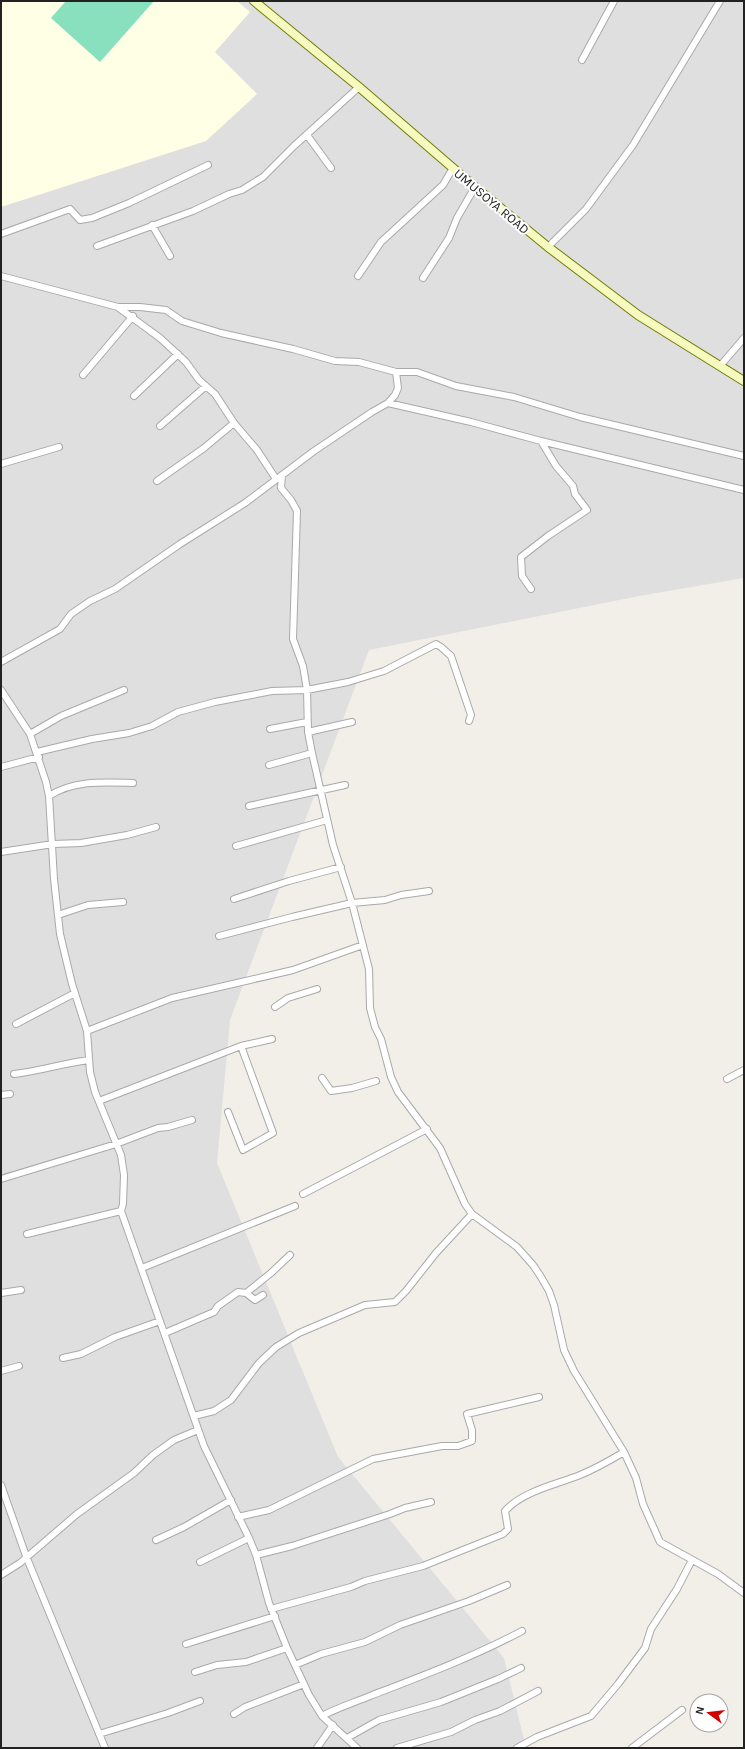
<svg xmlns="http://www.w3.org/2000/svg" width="745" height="1749" font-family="Karla,sans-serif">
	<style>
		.residential { fill: #e0dfdf }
		.education { fill: #ffffe5 }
		.pitch { fill: #88e0be }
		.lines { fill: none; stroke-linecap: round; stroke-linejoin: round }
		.minor-casing { stroke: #a9a9a9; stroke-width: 8 }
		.secondary-casing { stroke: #707d05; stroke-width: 10 }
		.minor { stroke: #fff; stroke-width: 6 }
		.secondary { stroke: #f7fabf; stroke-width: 8 }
		.labels { text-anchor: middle; stroke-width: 4; stroke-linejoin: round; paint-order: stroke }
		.street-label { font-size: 13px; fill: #222; stroke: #fff }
	</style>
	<rect width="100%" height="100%" fill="#f2efe9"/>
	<path class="residential" d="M1,1H744V578L639,596L369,650L230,1020L217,1163L338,1457L504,1658L526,1748H1Z"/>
	<path class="education" d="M1,1H237L250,12L215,52L257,94L206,141L1,207Z"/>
	<path class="pitch" d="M66,1H154L100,62L51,18Z"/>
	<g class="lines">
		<g class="minor-casing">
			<path id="minor" d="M582,60L614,1
				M307,135L331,168
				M152,225L170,256
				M1,234L70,209L80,220L92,218L129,203L208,165
				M97,246L193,211L229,194L242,190L263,177L294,146L359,87
				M548,247L586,209L633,145L720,1
				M1,276L118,307H140L166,310L182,321L221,333L293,349L335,361L359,362L396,372H417L456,386L514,397L580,417L744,456
				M358,276L381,242L443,185L453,168
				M423,278L449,238L457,218L475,187
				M119,308L160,338L186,362L199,380L215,394L234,423L257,450L276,479
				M720,366L744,338
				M83,375L133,316
				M134,396L178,354
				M388,403L471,422L541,441L744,490
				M160,426L206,386
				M1,464L59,447
				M282,475L281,488L291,500L297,511L293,639L303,666L307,690L308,732L312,753L333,845L352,903L385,900L401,895L429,891
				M157,481L204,448L234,423
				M531,589L522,576L521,557L548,536L587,510L575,494L573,486L556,466L541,441
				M1,662L60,629L71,614L90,601L115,589L180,544L245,503L314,451L372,412L388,403L395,395L398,388L396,372
				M1,690L30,734L46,782L49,796L54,879L60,934L72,984L87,1031L90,1072L95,1092L121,1155L124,1175L123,1204L121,1211L204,1446L249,1538L256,1555L269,1603L287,1648L309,1695L322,1716L357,1748
				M270,729L307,722
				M308,732L352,722
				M30,734L61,716L124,690
				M37,752L92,739L129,733L152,726L178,712L215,702L272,691L307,690L348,682L384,671L436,644L441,647L451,656L471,715L469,721
				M269,765L312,753
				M1,767L39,757
				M49,796C74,780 103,782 133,783
				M249,806L345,785
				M236,846L327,820
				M1,852L53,844L81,843L127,835L156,827
				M234,899L289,881L341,867
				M58,915L88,905L123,902
				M219,936L292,917L352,903L369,969L370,1008L375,1027L381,1039L391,1077L398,1092L440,1148L465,1204L472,1214L517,1247L533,1265L541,1277L549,1291L554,1305L564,1350L574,1371L624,1452L636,1478L643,1504L660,1542L718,1574L744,1593
				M275,1007L288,998L317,989
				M16,1024L75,993
				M87,1031L172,998L293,970L363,945
				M14,1074C40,1071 64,1063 89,1060
				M322,1078L331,1091L352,1088L376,1081
				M727,1079L744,1070
				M1,1095L10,1094
				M99,1101L241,1046L272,1039
				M228,1112L243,1150L273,1133L241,1046
				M1,1179L116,1144L158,1128L168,1127L192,1120
				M303,1194L427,1129
				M27,1234L121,1211
				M142,1268L295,1206
				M1,1293L21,1290
				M246,1293L255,1300L263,1295
				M165,1333L214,1312L218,1306L238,1292L246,1293L271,1273L290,1255
				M63,1358L81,1354L115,1337L160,1321
				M1,1371L19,1366
				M194,1416L214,1411L231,1400L259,1363L276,1347L299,1333L365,1305L395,1302L406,1291L436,1253L472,1214
				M1,1485L26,1556L105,1748
				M238,1517L269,1510L373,1459L442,1446H458L472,1441V1430L467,1414L539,1397
				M156,1540L184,1527L231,1500
				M256,1555L292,1546L390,1514L405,1508L431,1502
				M200,1562L249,1538
				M1,1575L20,1563L77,1514L134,1473L153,1455L174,1440L198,1430
				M271,1609L351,1587L365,1581L423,1566L503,1534L508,1529L505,1511C523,1491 555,1485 580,1475C595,1469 609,1461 624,1452
				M186,1644L275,1616
				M295,1665L321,1654L365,1642L400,1625L469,1601L507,1585
				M195,1672L217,1665L246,1662L287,1648
				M234,1714L245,1707L304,1684
				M322,1716C339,1707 353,1703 370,1696C422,1676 473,1657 522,1631
				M99,1734L168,1713L200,1701
				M347,1738L379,1720L441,1702L498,1679L521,1668
				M317,1748L333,1725
				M397,1748L451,1732L475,1720L500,1711L538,1691
				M517,1748L537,1737L591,1716L618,1684L645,1648L651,1629L677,1589L692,1560
				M632,1748L682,1710"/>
		</g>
		<g class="secondary-casing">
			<path id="secondary" d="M254,1L359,87L475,187L548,247L638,315L744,381"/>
		</g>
		<use href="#minor" class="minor"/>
		<use href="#secondary" class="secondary"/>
	</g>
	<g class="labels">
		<g class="street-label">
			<text transform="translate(492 201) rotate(40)" y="5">UMUSOYA ROAD</text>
		</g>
	</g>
	<rect width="745" height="1749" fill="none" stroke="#222222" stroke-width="4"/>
	<g transform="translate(709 1713) rotate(285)"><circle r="19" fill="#ffffff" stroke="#a7a7a7"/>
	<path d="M0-3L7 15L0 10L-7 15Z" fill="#d40000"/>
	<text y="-6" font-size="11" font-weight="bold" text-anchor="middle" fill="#222222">N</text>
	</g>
</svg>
